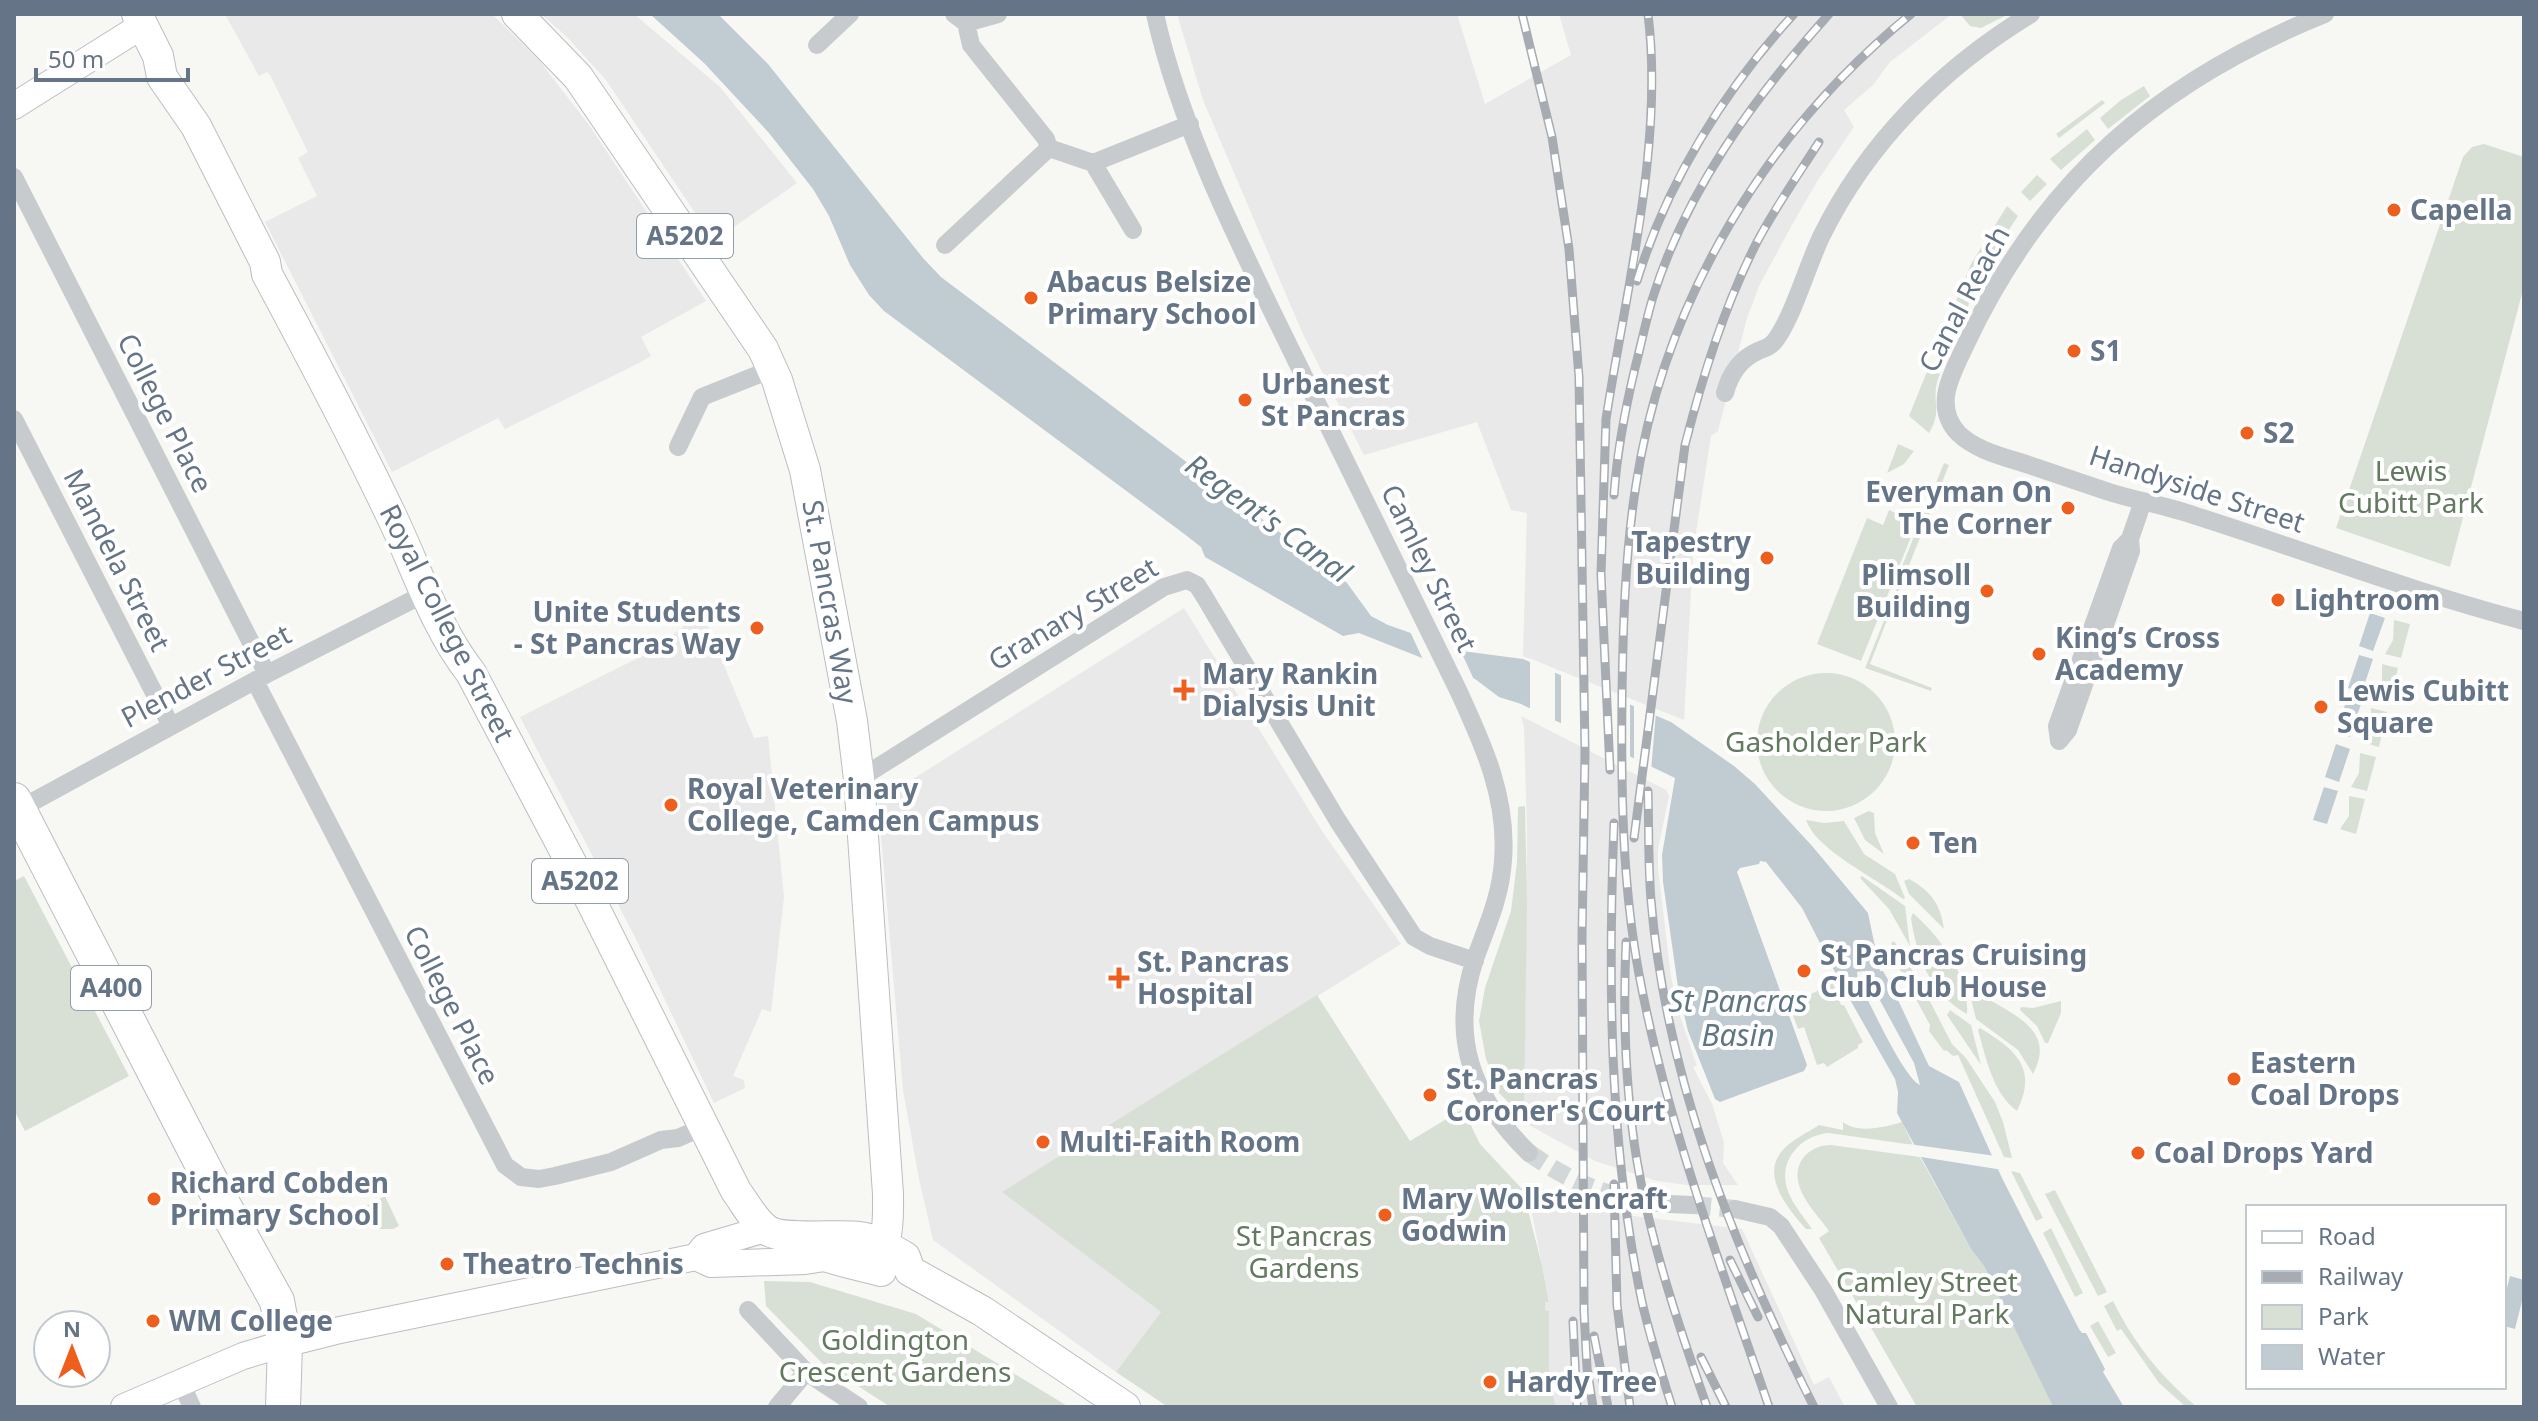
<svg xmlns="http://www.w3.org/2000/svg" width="2538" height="1421" font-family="'Noto Sans',sans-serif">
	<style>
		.built { fill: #e8e9e8 }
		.green { fill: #d8e0d5 }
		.water { fill: #c1ccd2; fill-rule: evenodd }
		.pier { fill: #f7f8f4 }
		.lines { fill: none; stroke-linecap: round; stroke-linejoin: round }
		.street-tunnel { stroke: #d2d7d9; stroke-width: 18; stroke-dasharray: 18 9; stroke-linecap: butt }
		.secondary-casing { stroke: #b9bec3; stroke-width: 28 }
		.primary-casing { stroke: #babec2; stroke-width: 32 }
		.highway-casing { stroke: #b9bcc0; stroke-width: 36 }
		.street { stroke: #c7cbce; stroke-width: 18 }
		.secondary { stroke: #fff; stroke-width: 26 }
		.primary { stroke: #fff; stroke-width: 30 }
		.highway { stroke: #fff; stroke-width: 34 }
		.rail-casing { stroke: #a7acb3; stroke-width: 9 }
		.rail { stroke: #fff; stroke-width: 6; stroke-dasharray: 18; stroke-linecap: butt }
		.poi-dot { fill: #ee5f1e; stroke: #fff; stroke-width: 3 }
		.labels { text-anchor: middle; stroke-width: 8; stroke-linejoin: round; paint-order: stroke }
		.shield { fill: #fff; stroke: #939eab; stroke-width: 2 }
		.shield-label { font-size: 26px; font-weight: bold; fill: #657587 }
		.poi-label { font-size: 28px; font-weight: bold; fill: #657587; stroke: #fff; text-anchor: start }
		.street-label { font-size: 28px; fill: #657587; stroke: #fff }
		.park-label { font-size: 28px; fill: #637960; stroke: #fff }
		.water-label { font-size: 30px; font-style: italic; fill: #607783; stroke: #fff }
	</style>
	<rect width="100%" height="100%" fill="#f7f8f4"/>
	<path class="built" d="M225,14H492L538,59L589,125L706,301L641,337L651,356L639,363L505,429L498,418L392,472L265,222L317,196L298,158L308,152L270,75L267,72L259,76Z
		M541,14H634L720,87L797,183L714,241L606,80L567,37Z
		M1177,14H1457L1485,104L1571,55L1559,14H1952L1890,62L1873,85L1844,110L1854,127L1818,180L1793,223L1759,286L1747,318L1718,431L1711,436L1693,552L1684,720L1523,656L1527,513L1511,510L1477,422L1364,455L1302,332L1203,100Z
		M1184,608L1322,831L1401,944L1003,1192L1161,1312L1116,1372L933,1240L919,1179L903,1090L878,801Z
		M702,612L754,738L768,736L784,897L771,1012L762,1009L733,1076L744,1080L745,1088L714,1103L635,937L520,717L652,651Z
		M1521,716L1666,790L1669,796L1658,849V868L1671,977L1679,1013L1697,1066L1693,1067L1712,1104L1724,1142L1723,1163L1738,1185H1687L1657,1181L1595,1161L1527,1124V1118H1524L1527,832L1524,727Z
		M1532,1184L1593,1209L1608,1213L1742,1229L1814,1385L1829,1377L1845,1407H1556L1549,1380V1311L1545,1310V1302L1549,1301L1531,1208L1529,1207V1200L1525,1199V1192Z"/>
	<path class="green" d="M1960,14H2009L1981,28L1970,26Z
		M2144,86L2150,96L2108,129L2100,118L2121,100Z
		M2102,100L2105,103L2059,138L2056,134Z
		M2087,129L2095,140L2061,170L2050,159Z
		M2484,144L2524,157V286L2450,567L2336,528L2463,157L2472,147Z
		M2037,175L2047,184L2030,201L2021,192Z
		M2007,206L2018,216L1985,266L1947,356L1936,351L1971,264Z
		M1928,369L1940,374C1929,400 1944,409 1929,433L1909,416Z
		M1898,444L1914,451L1904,464L1887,473Z
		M1944,463L1949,465L1906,573L1900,571Z
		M1889,510L1917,522L1861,661L1817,644L1867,518L1883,525Z
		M1899,583L1901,584L1870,664L1932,688L1931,691L1865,668Z
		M2394,620L2410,624L2401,658L2385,654L2393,640Z
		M2382,664L2398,668L2390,702L2373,698L2382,685Z
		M1757 742a69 69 0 1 1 138 0a69 69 0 1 1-138 0Z
		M2371,708L2387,712L2379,747L2362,742L2371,729Z
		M2360,753L2376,757L2367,791L2351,787L2359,773Z
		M2349,796L2365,799L2356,834L2340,829L2349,816Z
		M1525,806L1527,904L1524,1118L1499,1093L1486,1059L1479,1021L1485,988L1511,911L1517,862L1518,807Z
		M1869,811L1874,813L1875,833L1884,854L1865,840L1854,818Z
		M1806,820L1824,823L1844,821L1864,854L1895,874L1905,898L1903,899C1876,878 1816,850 1806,820Z
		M24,876L129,1076L25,1131L14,1110V881Z
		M1862,876L1905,906L1910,946L1889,909L1860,878Z
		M1909,879C1931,891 1941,905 1944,929L1909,894L1904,881Z
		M1913,913C1940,937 1970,976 1967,1014C1930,993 1917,958 1911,918Z
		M1894,941L1922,986L1952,1044L1966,1058L1995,1102L2003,1122L2012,1158L2004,1157L1958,1055L1953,1056L1946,1050L1944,1051L1929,1031L1930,1025L1893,957L1896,955L1891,943Z
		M1833,983L1841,1005H1844L1863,1042L1858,1045V1048L1827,1067L1824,1063L1817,1065L1804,1027L1798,1029L1789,1005Z
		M1970,987C2000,1011 2060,1024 2033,1074L2018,1050L1976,1019L1969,990Z
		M1317,995L1410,1141L1463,1109L1480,1144L1525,1192V1199L1542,1265L1549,1302H1545V1310L1549,1311V1380L1556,1407H1168L1116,1372L1161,1312L1002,1192Z
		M2061,1001V1013L2048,1043H2045L2037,1026L2020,1010L2021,1007L2033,1008Z
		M1950,1010L1971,1025L1981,1065L1947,1015Z
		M1980,1028C2016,1050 2038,1068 2017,1111C1993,1094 1986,1058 1978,1030Z
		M1843,1122C1858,1134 1885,1127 1902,1122L1913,1145L1829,1133C1800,1135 1777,1162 1788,1191C1793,1205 1804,1217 1812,1229H1806C1789,1210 1760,1176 1782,1151C1791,1140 1807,1133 1819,1125L1843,1130Z
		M1831,1145L1920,1157L1971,1249L1984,1266L2053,1407H1917L1819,1238L1829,1231C1815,1211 1785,1184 1803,1158C1810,1149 1820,1145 1831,1145Z
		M2011,1171L2020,1173L2043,1218L2036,1221Z
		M2055,1190L2107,1292L2098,1296L2045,1194Z
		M385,1196L399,1226L393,1229H374L364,1207Z
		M2051,1228L2083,1293L2075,1297L2043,1233Z
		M764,1281L810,1282L916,1314L1069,1407L889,1406L822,1363L766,1306Z
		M2113,1301C2134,1343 2160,1376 2197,1407H2186L2159,1383L2121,1329L2117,1331L2104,1306Z
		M2098,1321L2116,1353L2108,1357L2090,1326Z"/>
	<path class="water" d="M650,14H718L768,64L923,258L941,277L1347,583L1371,616L1388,625L1462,651L1523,659L1671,722L1734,766L1755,784L1813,847L1868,913L1880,971H1883L1890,983L1929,1066L1959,1082L2002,1178L2079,1329L2082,1333H2086L2105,1369L2103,1372L2124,1407H2053L1984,1266L1971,1249L1897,1113L1898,1092L1895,1079L1840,982L1802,908L1766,862L1760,861L1759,864L1740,868L1737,872L1807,1065L1804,1071L1720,1102L1715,1099L1688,1031L1679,994L1663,882L1662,855L1675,778L1521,704L1499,697L1475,679L1359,633L1343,636L1205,557L1201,547L1183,533L884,311L869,295L850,265L829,216L813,189L769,133L704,63ZM1864,971L1914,1063L1920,1085C1903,1077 1869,1001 1858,980L1857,972Z
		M2370,613L2385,618L2373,651L2359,646Z
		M2359,655L2373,659L2362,692L2348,688Z
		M2347,699L2361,704L2350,737L2336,733Z
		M2336,744L2350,749L2339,782L2325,777Z
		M2324,787L2338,791L2327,824L2313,820Z
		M2510,1276L2524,1280V1293L2515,1329L2504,1326V1300Z"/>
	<path class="pier" d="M1408,627L1458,645L1475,682L1425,664Z
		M1530,658L1555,669V725L1530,713Z
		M1561,671L1630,700V760L1561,727Z
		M1634,702L1656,712L1651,771L1634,762Z
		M1908,1144L1996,1156L2003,1170L1915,1156Z"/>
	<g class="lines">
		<path class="street-tunnel" d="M1529,1153C1577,1186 1609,1198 1668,1204
			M1693,1205L1735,1209"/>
		<g class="secondary-casing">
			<path id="secondary" d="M14,106L143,25
				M696,1257L704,1247L765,1229
				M124,1407L243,1356L273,1347L340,1330L696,1257L711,1264L805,1261L825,1258"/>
		</g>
		<g class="primary-casing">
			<path id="primary" d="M137,14L158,56L162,77L196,126L265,262L267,274C310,354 352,433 391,515C416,567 435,627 471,673L587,893L736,1191C745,1203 754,1221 767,1230C782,1241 838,1234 860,1237C876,1239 891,1249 905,1257L910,1271
				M517,14L578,77L763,349L777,380L805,470L852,721L859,779L888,1194C888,1223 891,1251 862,1266
				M787,1236C818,1259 845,1261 881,1271
				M910,1271L982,1311L1125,1407"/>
		</g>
		<g class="highway-casing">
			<path id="highway" d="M14,800L219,1197L277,1301L285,1344L283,1407"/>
		</g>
		<path class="street" d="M954,14L966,23L998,14
			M1155,14C1180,127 1241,248 1292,352C1347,465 1402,578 1458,690C1483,744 1508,798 1503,860C1501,896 1487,926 1475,959C1449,1038 1472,1097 1529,1153
			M2325,14C2158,81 2043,180 1966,344C1953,372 1932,405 1958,433C1976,451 2005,457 2029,465C2056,474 2082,483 2109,492C2138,501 2168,506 2196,516C2306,551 2413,592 2524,621
			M966,23L971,45L1046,139L1049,148L1093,163L1190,124
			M817,45L850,14
			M1093,163L1133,230
			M14,177L267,674
			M945,245L1049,148
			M1725,393C1730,374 1740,359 1758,351C1766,348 1772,346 1777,338C1794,313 1807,267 1821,237C1867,143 1942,68 2031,14
			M14,419L171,726
			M678,447L702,397L772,369
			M2130,539L2131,551L2068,730L2059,741L2057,726L2121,548Z
			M2130,539L2143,501
			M255,681L505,1165L521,1177L539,1179L555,1176L611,1162L661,1140L678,1138L703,1127
			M859,779L1164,587L1187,580L1197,585L1204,596L1338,821L1414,937L1430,946L1475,961
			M14,812L267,674L426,593
			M1668,1204L1693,1205
			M1735,1209L1770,1217L1781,1226L1823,1290L1889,1407
			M748,1310L806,1372L859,1407
			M181,1383L192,1407
			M777,1407L806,1372"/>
		<use href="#secondary" class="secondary"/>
		<use href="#primary" class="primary"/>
		<use href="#highway" class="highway"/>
		<g class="rail-casing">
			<path id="rail" d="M1522,14L1552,137L1569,249L1579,377L1585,751L1582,937L1584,1311L1587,1368L1593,1407
				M1637,281C1667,182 1725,89 1794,14
				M1614,495C1617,452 1625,410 1635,368C1641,345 1646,320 1653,297C1687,189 1754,98 1829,14
				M1610,770L1601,574L1606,419C1626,289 1664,144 1648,14
				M1648,791C1649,827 1648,864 1651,900C1666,1080 1734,1248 1814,1407
				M1614,823C1608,982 1609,1146 1642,1302C1650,1337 1661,1372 1672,1407
				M1634,838L1685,445C1703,375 1724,307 1757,242C1775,208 1798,175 1819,142
				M1626,942C1623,1014 1625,1089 1637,1161C1651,1244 1679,1327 1707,1407
				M1614,1184L1617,1305L1630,1407
				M1730,1260L1758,1317
				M1573,1321L1577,1407
				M1594,1336L1608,1407
				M1701,1357L1726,1407
				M1769,1407C1721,1266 1666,1120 1639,974C1622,883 1621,788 1622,696C1623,626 1625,554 1636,485C1664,300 1766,132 1911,14"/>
		</g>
		<use href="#rail" class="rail"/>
	</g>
	<g class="poi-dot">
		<circle cx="2394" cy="210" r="8"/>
		<circle cx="1031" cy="298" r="8"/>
		<circle cx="2074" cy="351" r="8"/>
		<circle cx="1245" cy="400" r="8"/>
		<circle cx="2247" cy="433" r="8"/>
		<circle cx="2068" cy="508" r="8"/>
		<circle cx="1767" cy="558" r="8"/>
		<circle cx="1987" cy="591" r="8"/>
		<circle cx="2278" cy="600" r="8"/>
		<circle cx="757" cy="628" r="8"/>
		<circle cx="2039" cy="654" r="8"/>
		<path d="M1180 678h8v8h8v8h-8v8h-8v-8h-8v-8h8z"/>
		<circle cx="2321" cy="707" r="8"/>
		<circle cx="671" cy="805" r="8"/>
		<circle cx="1913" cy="843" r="8"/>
		<circle cx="1804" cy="971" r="8"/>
		<path d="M1115 966h8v8h8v8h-8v8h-8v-8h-8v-8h8z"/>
		<circle cx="2234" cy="1079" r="8"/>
		<circle cx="1430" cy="1095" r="8"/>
		<circle cx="1043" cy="1142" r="8"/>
		<circle cx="2138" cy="1153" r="8"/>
		<circle cx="154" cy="1199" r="8"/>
		<circle cx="1385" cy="1215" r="8"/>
		<circle cx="447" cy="1264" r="8"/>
		<circle cx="153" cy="1321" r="8"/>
		<circle cx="1490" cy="1382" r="8"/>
	</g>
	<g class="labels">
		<g class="shield">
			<rect x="637" y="214" width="96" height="44" rx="6"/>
			<rect x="532" y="859" width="96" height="44" rx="6"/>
			<rect x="71" y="966" width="80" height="44" rx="6"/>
		</g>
		<g class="shield-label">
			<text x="685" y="245">A5202</text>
			<text x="580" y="890">A5202</text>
			<text x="111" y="997">A400</text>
		</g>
		<g class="poi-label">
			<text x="2410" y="220">Capella</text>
			<text x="1047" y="292">Abacus Belsize<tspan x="1047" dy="32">Primary School</tspan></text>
			<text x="2090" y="361">S1</text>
			<text x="1261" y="394">Urbanest<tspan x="1261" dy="32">St Pancras</tspan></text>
			<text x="2263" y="443">S2</text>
			<text x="2052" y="502" text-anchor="end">Everyman On<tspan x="2052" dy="32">The Corner</tspan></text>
			<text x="1751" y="552" text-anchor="end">Tapestry<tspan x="1751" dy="32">Building</tspan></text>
			<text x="1971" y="585" text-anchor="end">Plimsoll<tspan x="1971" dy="32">Building</tspan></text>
			<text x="2294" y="610">Lightroom</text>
			<text x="741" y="622" text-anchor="end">Unite Students<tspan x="741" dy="32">- St Pancras Way</tspan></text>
			<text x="2055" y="648">King’s Cross<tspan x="2055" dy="32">Academy</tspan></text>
			<text x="1202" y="684">Mary Rankin<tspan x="1202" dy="32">Dialysis Unit</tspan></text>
			<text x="2337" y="701">Lewis Cubitt<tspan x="2337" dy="32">Square</tspan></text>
			<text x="687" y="799">Royal Veterinary<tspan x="687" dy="32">College, Camden Campus</tspan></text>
			<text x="1929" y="853">Ten</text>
			<text x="1820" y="965">St Pancras Cruising<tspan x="1820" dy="32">Club Club House</tspan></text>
			<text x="1137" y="972">St. Pancras<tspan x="1137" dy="32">Hospital</tspan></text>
			<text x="2250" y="1073">Eastern<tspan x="2250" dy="32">Coal Drops</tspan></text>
			<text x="1446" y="1089">St. Pancras<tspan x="1446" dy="32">Coroner's Court</tspan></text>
			<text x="1059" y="1152">Multi-Faith Room</text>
			<text x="2154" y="1163">Coal Drops Yard</text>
			<text x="170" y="1193">Richard Cobden<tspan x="170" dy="32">Primary School</tspan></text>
			<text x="1401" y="1209">Mary Wollstencraft<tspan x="1401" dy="32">Godwin</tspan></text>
			<text x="463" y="1274">Theatro Technis</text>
			<text x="169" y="1331">WM College</text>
			<text x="1506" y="1392">Hardy Tree</text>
		</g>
		<g class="street-label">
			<text transform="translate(1964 299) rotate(-62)" y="10">Canal Reach</text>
			<text transform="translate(165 413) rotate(63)" y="10">College Place</text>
			<text transform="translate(2197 489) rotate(18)" y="10">Handyside Street</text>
			<text transform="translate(117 560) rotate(63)" y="10">Mandela Street</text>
			<text transform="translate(1429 568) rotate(64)" y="10">Camley Street</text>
			<text transform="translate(830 602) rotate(80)" y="10">St. Pancras Way</text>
			<text transform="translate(1073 614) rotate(-31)" y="10">Granary Street</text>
			<text transform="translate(447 623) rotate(63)" y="10">Royal College Street</text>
			<text transform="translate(206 676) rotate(-28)" y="10">Plender Street</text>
			<text transform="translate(452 1005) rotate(63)" y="10">College Place</text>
		</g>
		<g class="park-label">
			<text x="2411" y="481">Lewis<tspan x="2411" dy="32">Cubitt Park</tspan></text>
			<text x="1826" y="752">Gasholder Park</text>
			<text x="1304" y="1246">St Pancras<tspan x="1304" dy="32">Gardens</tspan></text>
			<text x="1927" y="1292">Camley Street<tspan x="1927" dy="32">Natural Park</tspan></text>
			<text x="895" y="1350">Goldington<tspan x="895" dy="32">Crescent Gardens</tspan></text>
		</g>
		<g class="water-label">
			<text transform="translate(1268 519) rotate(36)" y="10">Regent's Canal</text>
			<text x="1738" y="1012">St Pancras<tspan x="1738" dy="34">Basin</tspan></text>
		</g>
	</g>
	<rect width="2538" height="1421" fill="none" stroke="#657587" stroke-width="32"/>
	<rect x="2246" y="1205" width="260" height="184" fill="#ffffff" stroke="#c1c8cf" stroke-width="2"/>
	<rect x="2262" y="1231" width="40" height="12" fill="#ffffff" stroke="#c1c8cf" stroke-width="2"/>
	<text x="2318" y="1245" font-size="24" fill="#657587">Road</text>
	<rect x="2262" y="1271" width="40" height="12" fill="#a7acb3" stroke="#c1c8cf" stroke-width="2"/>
	<text x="2318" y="1285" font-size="24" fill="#657587">Railway</text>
	<rect x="2262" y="1305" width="40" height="24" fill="#d8e0d5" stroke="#c1c8cf" stroke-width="2"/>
	<text x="2318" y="1325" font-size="24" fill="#657587">Park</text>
	<rect x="2262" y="1345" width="40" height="24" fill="#c1ccd2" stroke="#c1c8cf" stroke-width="2"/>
	<text x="2318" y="1365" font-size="24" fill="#657587">Water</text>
	<g transform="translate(72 1349)"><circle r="38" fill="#ffffff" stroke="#c1c8cf" stroke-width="2"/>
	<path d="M0-6L14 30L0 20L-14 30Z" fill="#ee5f1e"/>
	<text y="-12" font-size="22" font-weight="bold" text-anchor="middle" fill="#657587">N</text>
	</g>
	<path d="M36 68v12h152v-12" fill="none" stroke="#657587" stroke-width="4"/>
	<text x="48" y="68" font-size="24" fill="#657587" stroke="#ffffff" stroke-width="6" paint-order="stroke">50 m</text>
</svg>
